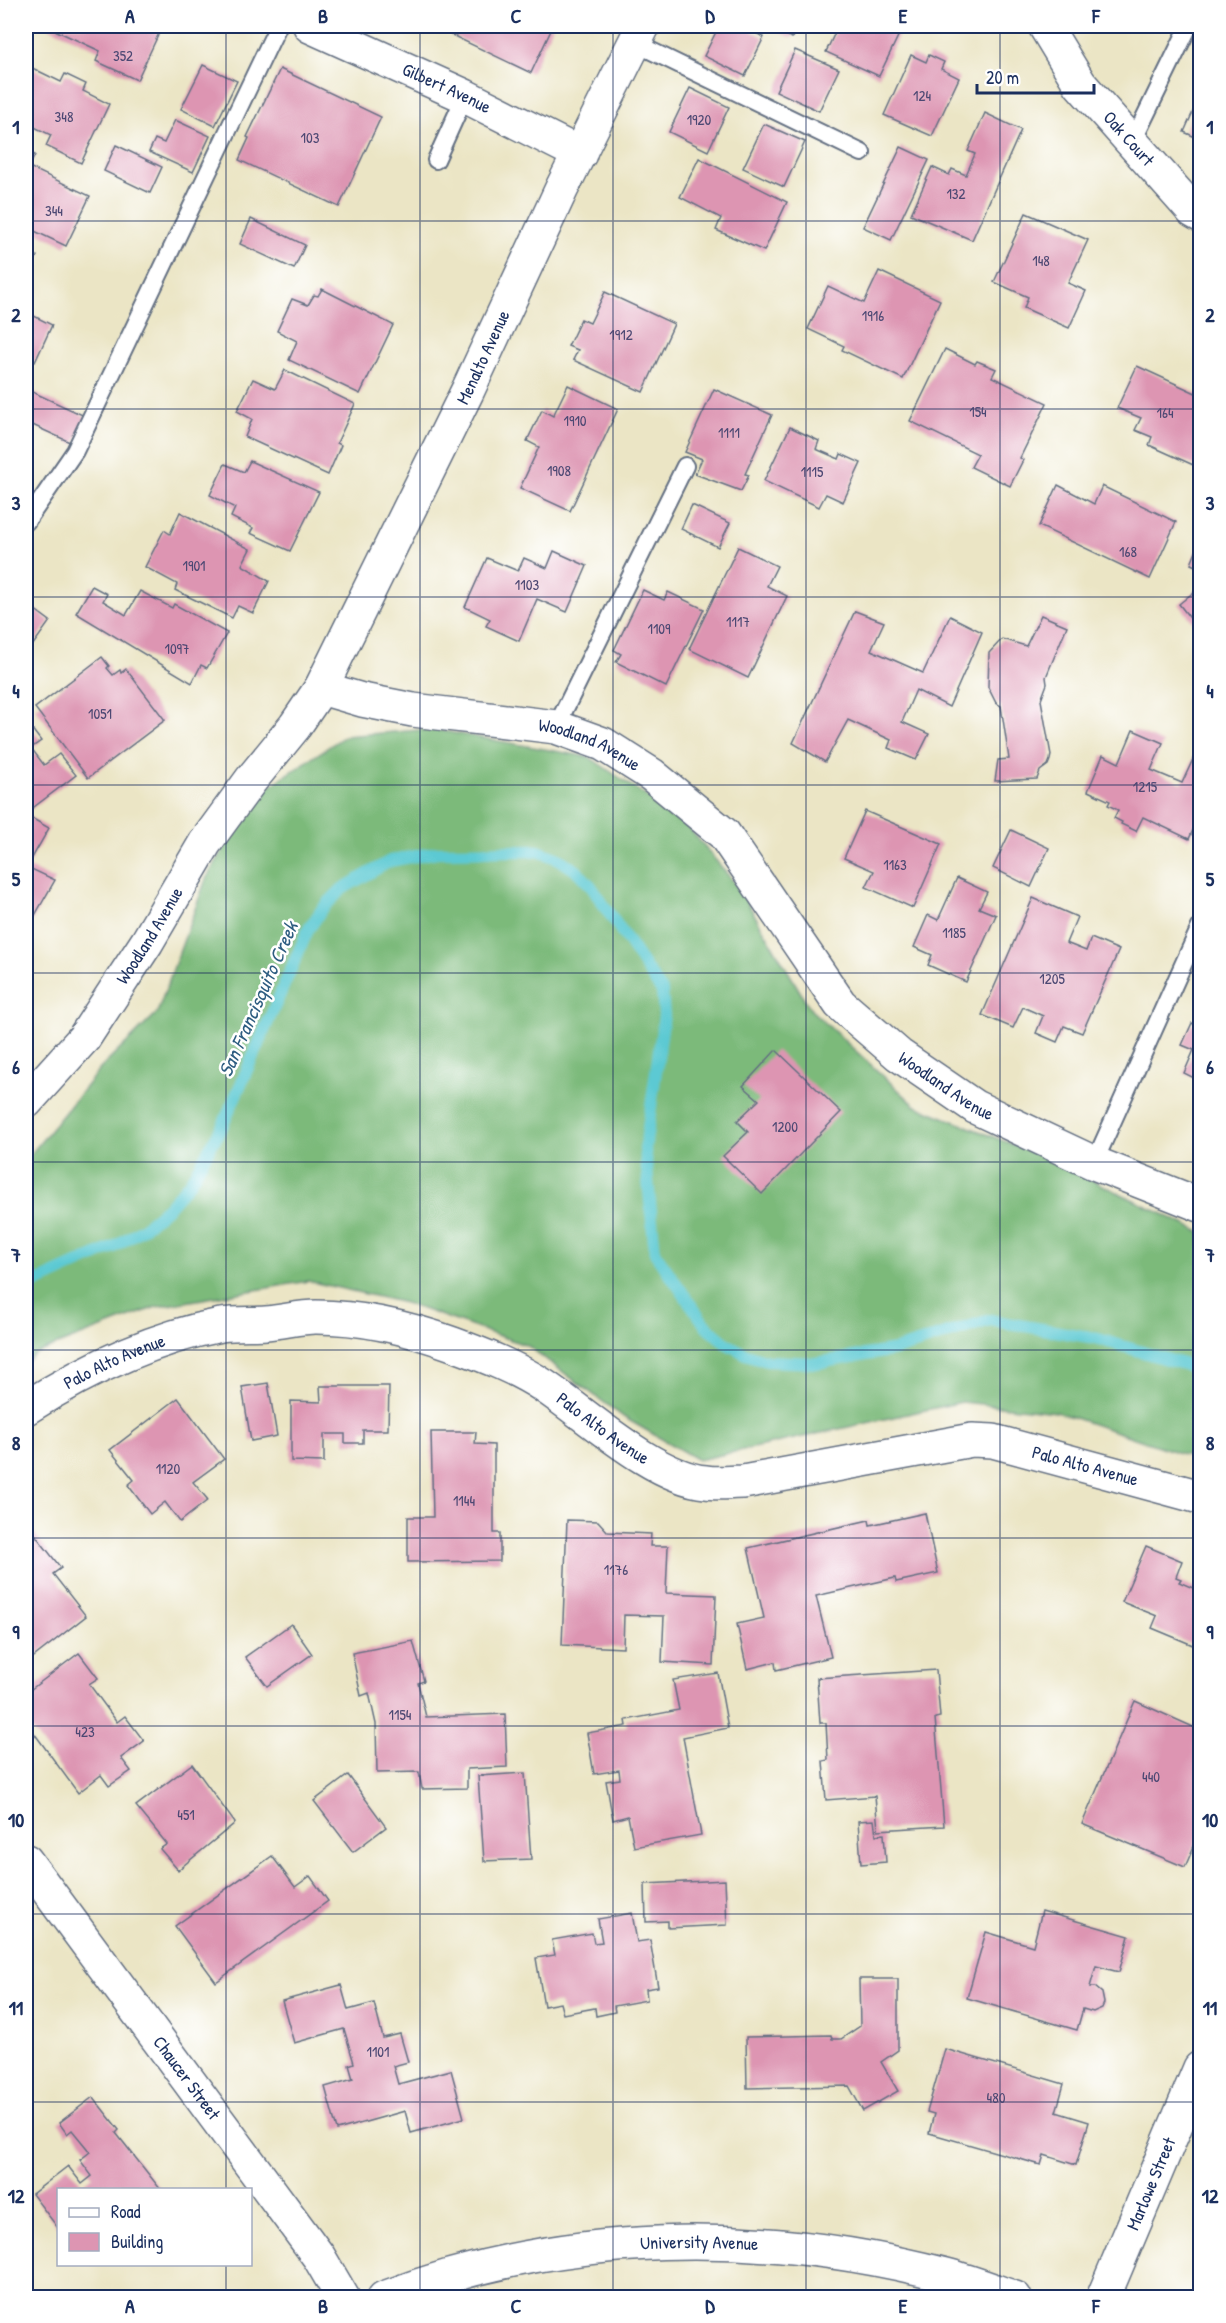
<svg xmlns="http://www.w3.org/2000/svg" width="1226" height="2323" viewBox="0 0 1226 2323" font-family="'Patrick Hand',sans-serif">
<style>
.forest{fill:#7bba7a;stroke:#4b746c;stroke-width:1.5}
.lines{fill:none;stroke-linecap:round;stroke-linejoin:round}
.stream{stroke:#5cc9d3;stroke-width:12}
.building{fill:#dd95b2}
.lane-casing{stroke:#646f82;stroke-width:20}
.street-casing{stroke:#646f82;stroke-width:36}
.secondary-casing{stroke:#646f82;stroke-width:36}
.lane{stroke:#fff;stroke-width:16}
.street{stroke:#fff;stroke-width:33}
.secondary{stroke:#fff;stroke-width:33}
.grid{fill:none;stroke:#1b2f5e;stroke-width:1.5;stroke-opacity:0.55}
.labels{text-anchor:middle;stroke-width:5;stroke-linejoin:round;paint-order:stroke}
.number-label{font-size:15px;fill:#4c4873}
.street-label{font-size:18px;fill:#1b2f5e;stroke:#fff}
.water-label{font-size:20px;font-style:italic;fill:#2e5d81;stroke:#fff}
.neatline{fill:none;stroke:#1b2f5e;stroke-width:2}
.grid-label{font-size:20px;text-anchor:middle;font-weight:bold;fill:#1b2f5e}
</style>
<rect width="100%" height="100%" fill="#fff"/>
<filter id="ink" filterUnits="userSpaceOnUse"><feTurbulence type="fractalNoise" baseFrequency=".0167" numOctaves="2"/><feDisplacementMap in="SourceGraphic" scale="12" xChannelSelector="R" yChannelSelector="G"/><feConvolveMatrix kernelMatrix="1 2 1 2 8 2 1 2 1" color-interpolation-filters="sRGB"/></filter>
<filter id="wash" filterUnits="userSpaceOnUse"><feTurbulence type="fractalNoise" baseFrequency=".008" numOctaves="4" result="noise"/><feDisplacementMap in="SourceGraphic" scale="24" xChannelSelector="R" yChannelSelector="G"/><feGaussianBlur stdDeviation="1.35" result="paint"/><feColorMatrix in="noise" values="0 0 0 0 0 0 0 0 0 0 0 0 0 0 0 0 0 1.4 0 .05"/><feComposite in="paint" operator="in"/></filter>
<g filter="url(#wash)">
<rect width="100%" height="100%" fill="#ebe5c5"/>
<!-- forest -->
<path class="forest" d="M432,729L589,757L684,822L738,887L811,1010L916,1106L1049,1159L1200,1232V1460L1057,1412L962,1402L698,1460L625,1418L528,1346L405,1303L308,1281L156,1307L34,1354L26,1362V1160L100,1069L157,1013L206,879L255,796L345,736Z"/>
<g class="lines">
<!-- stream -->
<path class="stream" d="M26,1287L114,1247L142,1229L168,1207L190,1182L223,1125L308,930L323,908L342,889L390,861L437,852L538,851L559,859L577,871L591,886L662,992L664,1015L645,1149L655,1253L706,1326L727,1344L746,1354L767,1361L817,1363L896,1350L990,1320L1095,1338L1200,1369"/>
</g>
<g id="blocks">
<!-- building -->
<g class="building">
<path d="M46,26H154L161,29L137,80L96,61L100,51Z"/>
<path d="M433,26H553L531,73Z"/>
<path d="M719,26H741L764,37L745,76L704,56Z"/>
<path d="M766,26H798L792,38Z"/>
<path d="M838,26H903L879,76L826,52Z"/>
<path d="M795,50L839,69L819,111L776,91Z"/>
<path d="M911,55L926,62L929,55L944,62L941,69L959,78L932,136L884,115Z"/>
<path d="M26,65L61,82L65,74L86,84L83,91L109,104L81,163L46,146L51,135L26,123V110L31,98L26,95Z"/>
<path d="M203,65L237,81L215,126L181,109Z"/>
<path d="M280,69L381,117L339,207L239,160L249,138L247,137Z"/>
<path d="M690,88L729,107L708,151L669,132Z"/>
<path d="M1200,96V139L1184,132Z"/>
<path d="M985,113L1021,130L972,240L911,214L932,167L949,175L952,169L966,175L975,154L968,151Z"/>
<path d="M175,120L210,136L193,172L149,152L155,139L164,143Z"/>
<path d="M764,124L805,142L784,187L743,168Z"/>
<path d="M116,145L162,167L150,193L104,171Z"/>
<path d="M901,147L929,160L891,240L863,227Z"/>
<path d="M26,151L35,155L29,167L90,196L66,246L26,227Z"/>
<path d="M699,158L787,202L764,251L716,230L721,218L680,197Z"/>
<path d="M1026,213L1088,240L1068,283L1086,291L1069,328L1024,308L1028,297L994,282Z"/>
<path d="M251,219L305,245L294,269L240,244Z"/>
<path d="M26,251L37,256L26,280Z"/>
<path d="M879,271L940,300L903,379L842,350L844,346L808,329L828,286L864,303Z"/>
<path d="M322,289L393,325L360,394L289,360L297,341L277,331L292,299L308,305L314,295L318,296Z"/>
<path d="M605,292L674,324L643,392L573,360L578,350L568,346L581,319L590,323Z"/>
<path d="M26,312L52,325L35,362L26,358Z"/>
<path d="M945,349L975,364L977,361L996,369L992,377L1047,403L1020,458L1023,460L1010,486L971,467L978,454L910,421Z"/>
<path d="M1137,366L1200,395V468L1149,445L1152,437L1135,430L1141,418L1117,408Z"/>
<path d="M285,370L355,404L337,443L341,445L328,475L245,437L252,419L237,411L253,379L275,389Z"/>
<path d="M568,385L618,409L570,511L520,488L539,447L527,441L542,410L553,416Z"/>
<path d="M26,389L87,417L74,444L26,422Z"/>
<path d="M714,389L772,415L745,474L749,475L741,491L695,474L702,459L685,452Z"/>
<path d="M790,427L819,441L816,449L839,459L841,454L861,463L843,502L826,494L819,507L764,481Z"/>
<path d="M250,461L319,492L290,551L250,533L253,528L231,517L235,508L210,495L225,464L244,472Z"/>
<path d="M1058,485L1094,504L1102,486L1176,522L1150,579L1039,526Z"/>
<path d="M692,505L730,523L718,547L681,529Z"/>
<path d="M180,512L250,549L242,565L269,581L253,613L238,606L232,618L175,590L177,584L145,567L164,530L170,534Z"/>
<path d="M1200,542V568L1191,564Z"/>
<path d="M738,547L777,566L767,586L787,596L748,678L689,649Z"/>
<path d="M554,551L587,566L567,612L537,599L519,641L486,626L490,619L465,607L487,558L518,571L524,558L547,568Z"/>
<path d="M92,586L107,594L103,601L126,615L140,591L172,608L174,604L227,633L207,668L201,665L192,683L76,613Z"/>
<path d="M1200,587V631L1179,604Z"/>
<path d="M643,590L664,600L668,592L704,609L666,687L616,662L621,654L614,650Z"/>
<path d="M26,603L50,621L30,649L26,646Z"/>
<path d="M855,611L884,622L871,650L923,673L950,616L982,632L949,707L916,690L902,722L929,734L916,760L888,748L891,740L848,720L825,762L793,743Z"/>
<path d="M1041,615L1067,626L1046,677L1047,684L1041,700L1051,755L1050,760L1048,765L1040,771L1037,779L995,781L998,760L1009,759L1001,706L996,703L988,687L989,653L1002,639L1026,646Z"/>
<path d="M102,657L109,666L107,668L113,675L120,670L121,673L126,669L165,720L88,778L35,708Z"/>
<path d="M28,724L41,741L31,748L44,765L59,754L76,775L30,810L26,804V726Z"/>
<path d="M1133,730L1163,743L1151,770L1182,783L1195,755L1200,758V814L1189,839L1143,817L1136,831L1121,824L1122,822L1114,818L1118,810L1108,805L1110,801L1088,791L1103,755L1119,763Z"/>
<path d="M865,811L941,844L913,908L866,887L874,871L844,858Z"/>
<path d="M26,815L49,828L27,867L55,880L26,931Z"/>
<path d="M1011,830L1049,848L1031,887L993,868Z"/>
<path d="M957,878L987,892L979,908L996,915L966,982L928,965L932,955L914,947L928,915L938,920Z"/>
<path d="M1033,898L1077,917L1066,943L1086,951L1091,938L1119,950L1082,1033L1064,1026L1057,1042L1036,1033L1043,1016L1023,1007L1013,1028L982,1015Z"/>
<path d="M1192,1023L1200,1027V1081L1184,1073L1194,1050L1182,1045Z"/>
<path d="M776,1050L841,1112L762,1194L723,1156L748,1132L737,1121L759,1100L743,1086Z"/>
<path d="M268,1383L277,1436L251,1441L242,1387Z"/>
<path d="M320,1386H389L388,1430H363V1443H345V1434H324V1462L291,1461V1401L321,1402Z"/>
<path d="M178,1398L224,1459L193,1482L208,1500L180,1522L165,1502L150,1514L128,1485L134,1480L110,1450Z"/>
<path d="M431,1432H476L475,1444L494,1445V1533H500V1561L408,1562V1517H433Z"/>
<path d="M925,1513L938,1573L896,1582L895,1578L816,1596L831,1657L776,1670L775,1662L747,1669L737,1624L764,1618L748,1548L869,1520L870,1525Z"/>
<path d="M567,1520L598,1521L608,1532L651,1534L650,1546H668L666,1593L716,1595L713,1665L662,1662L664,1616L624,1615L623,1648L562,1645Z"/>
<path d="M26,1523L61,1568L53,1574L86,1616L26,1663Z"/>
<path d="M1146,1546L1182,1561L1176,1577L1181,1579L1179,1582L1200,1591V1648L1152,1628L1157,1616L1122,1602Z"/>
<path d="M291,1624L312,1654L267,1686L245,1657Z"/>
<path d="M413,1641L424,1681L418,1683L426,1717L505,1714L507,1767L467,1769V1788L422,1789L419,1772L377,1773L376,1724L369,1693L361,1696L352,1653Z"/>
<path d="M79,1653L98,1678L89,1684L117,1722L125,1716L144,1741L121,1758L131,1771L109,1786L101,1775L78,1793L26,1722V1693Z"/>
<path d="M936,1670L940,1717L935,1718L944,1826L878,1830L875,1796L826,1800L823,1761L828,1760L826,1723H820L817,1678Z"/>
<path d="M718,1673L728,1728L683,1737L701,1835L634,1847L628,1816L613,1820L606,1781L620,1779L619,1770L594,1774L587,1733L627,1726L626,1720L679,1710L673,1680Z"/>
<path d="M1135,1701L1200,1730V1832L1185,1867L1082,1824Z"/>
<path d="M192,1764L235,1823L178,1870L160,1849L167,1844L136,1806Z"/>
<path d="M525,1773L531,1859L484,1861L478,1776Z"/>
<path d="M348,1775L386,1827L353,1852L314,1801Z"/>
<path d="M874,1820L876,1835L884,1834L886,1862L861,1864L858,1821Z"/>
<path d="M272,1856L295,1887L310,1876L328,1901L216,1982L175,1926Z"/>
<path d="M725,1880L727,1925L668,1928V1921L646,1922L645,1884Z"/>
<path d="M1042,1911L1129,1936L1119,1972L1096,1966L1090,1987H1095L1102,1993L1104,2003L1102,2008L1093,2012L1083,2009L1077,2030L967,1998L986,1932L1033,1946Z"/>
<path d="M632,1913L637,1942L650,1940L658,1987L646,1989L647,2000L614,2006L615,2012L596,2016L595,2008L563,2014L560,2003L544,2006L536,1958L555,1955L552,1940L592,1933L594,1943L602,1942L598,1919Z"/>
<path d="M859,1979H898V2050L881,2062L898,2091L863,2111L849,2086L747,2088L746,2037L831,2035L832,2039H841L860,2026Z"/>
<path d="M341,1985L348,2010L374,2003L383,2038L400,2034L408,2062L393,2066L398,2084L451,2070L464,2118L411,2133L405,2111L337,2130L325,2087L353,2079L349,2065L354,2063L344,2029L294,2043L282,2001Z"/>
<path d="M945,2049L1064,2084L1056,2112L1089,2122L1076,2165L1044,2155L1041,2165L929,2133L934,2114L927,2112Z"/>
<path d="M93,2097L119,2130L116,2133L161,2190H58V2228L32,2194L68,2166L82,2184L92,2176L80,2160L90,2152L72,2130L67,2134L59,2123Z"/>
</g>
</g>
</g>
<g filter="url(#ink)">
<use href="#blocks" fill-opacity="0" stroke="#646f82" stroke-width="1.5"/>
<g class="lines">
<defs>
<g id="lane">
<path d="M635,43L862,153"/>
<path d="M1133,141L1189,26"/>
<path d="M436,160L465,96"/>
<path d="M26,522L75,451L278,26"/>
<path d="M556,727L685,466"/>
<path d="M1094,1163L1200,927"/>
</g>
<g id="street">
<path id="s1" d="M310,26L465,96L580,154"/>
<path id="s2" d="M1045,26L1080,84L1193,211L1200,215"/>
<path id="s3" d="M321,688L362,700L413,710L556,727L603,744L652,775L724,834L840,1004L899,1055L975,1107L1094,1163L1200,1205"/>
<path id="s4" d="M26,1102L84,1038L147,942L205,843L251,780L295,726L321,688L468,390L562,188L643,26"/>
<path id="s5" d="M26,1408C84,1371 152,1338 221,1325C236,1323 252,1324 266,1323C283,1322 299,1317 316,1317C363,1317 409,1328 453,1344C483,1355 517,1368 544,1386C587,1415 655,1478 706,1482C718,1484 731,1482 743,1482L972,1440L993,1441L1200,1497"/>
<path id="s6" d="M26,1861L319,2257L343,2298"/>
<path id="s7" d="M1103,2298L1200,2068"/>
</g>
<g id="secondary">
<path id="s8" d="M384,2298C562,2229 762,2227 946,2275C969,2281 992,2290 1015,2298"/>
</g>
</defs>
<!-- lane casing -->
<use href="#lane" class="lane-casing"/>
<!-- street casing -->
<use href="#street" class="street-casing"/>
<!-- secondary casing -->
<use href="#secondary" class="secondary-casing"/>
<!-- lane -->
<use href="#lane" class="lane"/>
<!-- street -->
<use href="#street" class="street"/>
<!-- secondary -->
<use href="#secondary" class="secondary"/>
</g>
</g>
<!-- grid -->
<path class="grid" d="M226,26V2190M420,26V2298M613,26V2298M806,26V2298M1000,26V2298M26,221H1200M26,409H1200M26,597H1200M26,785H1200M26,973H1200M26,1162H1200M26,1350H1200M26,1538H1200M26,1726H1200M26,1914H1200M26,2102H1200M226,2264V2298"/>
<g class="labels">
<!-- number labels -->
<g class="number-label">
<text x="123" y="61">352</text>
<text x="922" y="101">124</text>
<text x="64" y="122">348</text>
<text x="699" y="125">1920</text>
<text x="310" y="143">103</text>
<text x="956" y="199">132</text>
<text x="54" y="216">344</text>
<text x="1041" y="266">148</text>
<text x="873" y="321">1916</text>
<text x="621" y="340">1912</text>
<text x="978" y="417">154</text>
<text x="1165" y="418">164</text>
<text x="575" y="426">1910</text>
<text x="729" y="438">1111</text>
<text x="559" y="476">1908</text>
<text x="812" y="477">1115</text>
<text x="1128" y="557">168</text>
<text x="194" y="571">1901</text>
<text x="527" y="590">1103</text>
<text x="738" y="627">1117</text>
<text x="659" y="634">1109</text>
<text x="177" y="654">1097</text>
<text x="100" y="719">1051</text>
<text x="1145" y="792">1215</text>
<text x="895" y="870">1163</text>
<text x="954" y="938">1185</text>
<text x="1052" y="984">1205</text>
<text x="785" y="1132">1200</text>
<text x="168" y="1474">1120</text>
<text x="464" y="1506">1144</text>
<text x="616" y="1575">1176</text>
<text x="400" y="1720">1154</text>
<text x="85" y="1737">423</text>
<text x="1151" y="1782">440</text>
<text x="186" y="1820">451</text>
<text x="378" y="2057">1101</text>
<text x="996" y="2103">480</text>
</g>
<!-- street labels -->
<g class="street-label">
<text dy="6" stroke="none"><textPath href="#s1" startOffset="150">Gilbert Avenue</textPath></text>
<text dy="6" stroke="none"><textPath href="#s2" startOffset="141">Oak Court</textPath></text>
<text dy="6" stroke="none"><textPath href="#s4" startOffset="878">Menalto Avenue</textPath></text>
<text dy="6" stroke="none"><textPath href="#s3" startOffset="276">Woodland Avenue</textPath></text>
<text dy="6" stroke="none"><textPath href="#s4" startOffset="208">Woodland Avenue</textPath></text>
<text dy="6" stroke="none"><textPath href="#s3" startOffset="780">Woodland Avenue</textPath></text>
<text dy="6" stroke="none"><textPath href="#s5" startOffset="100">Palo Alto Avenue</textPath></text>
<text dy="6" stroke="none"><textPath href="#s5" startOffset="622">Palo Alto Avenue</textPath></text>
<text dy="6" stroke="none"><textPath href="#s5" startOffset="1126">Palo Alto Avenue</textPath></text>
<text dy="6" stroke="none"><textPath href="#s6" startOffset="270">Chaucer Street</textPath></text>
<text dy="6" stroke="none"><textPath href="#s7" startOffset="124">Marlowe Street</textPath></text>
<text dy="6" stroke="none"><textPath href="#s8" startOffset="322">University Avenue</textPath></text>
</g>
<!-- water labels -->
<g class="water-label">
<text transform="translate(258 999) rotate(-66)" y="7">San Francisquito Creek</text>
</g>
</g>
<!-- margin -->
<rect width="1226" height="2323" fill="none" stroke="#fff" stroke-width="66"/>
<!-- legend -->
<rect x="57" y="2188" width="195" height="78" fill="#ffffff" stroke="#a4acbf" stroke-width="1.5"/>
<rect x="69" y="2208" width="30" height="9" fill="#ffffff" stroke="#a4acbf" stroke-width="1.5"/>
<text x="111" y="2218" font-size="18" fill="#1b2f5e">Road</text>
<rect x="69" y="2233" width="30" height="18" fill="#dd95b2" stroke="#a4acbf" stroke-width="1.5"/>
<text x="111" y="2248" font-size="18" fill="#1b2f5e">Building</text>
<!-- scale -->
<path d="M977 84v9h117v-9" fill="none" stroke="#1b2f5e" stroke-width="3"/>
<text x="986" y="84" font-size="18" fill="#1b2f5e" stroke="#ffffff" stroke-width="4.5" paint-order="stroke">20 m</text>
<rect x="33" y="33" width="1160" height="2257" class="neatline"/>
<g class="grid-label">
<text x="130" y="23">A</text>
<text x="323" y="23">B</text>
<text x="516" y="23">C</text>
<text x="710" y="23">D</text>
<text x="903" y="23">E</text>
<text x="1096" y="23">F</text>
<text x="16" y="134">1</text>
<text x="1210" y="134">1</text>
<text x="16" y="322">2</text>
<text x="1210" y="322">2</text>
<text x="16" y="510">3</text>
<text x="1210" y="510">3</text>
<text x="16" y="698">4</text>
<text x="1210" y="698">4</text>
<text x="16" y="886">5</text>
<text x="1210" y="886">5</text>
<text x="16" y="1074">6</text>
<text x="1210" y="1074">6</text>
<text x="16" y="1262">7</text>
<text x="1210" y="1262">7</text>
<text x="16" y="1450">8</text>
<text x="1210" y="1450">8</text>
<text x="16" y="1639">9</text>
<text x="1210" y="1639">9</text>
<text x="16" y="1827">10</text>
<text x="1210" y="1827">10</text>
<text x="16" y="2015">11</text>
<text x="1210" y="2015">11</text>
<text x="16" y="2203">12</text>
<text x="1210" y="2203">12</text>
<text x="130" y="2313">A</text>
<text x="323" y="2313">B</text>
<text x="516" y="2313">C</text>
<text x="710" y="2313">D</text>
<text x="903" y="2313">E</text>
<text x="1096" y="2313">F</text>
</g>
</svg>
